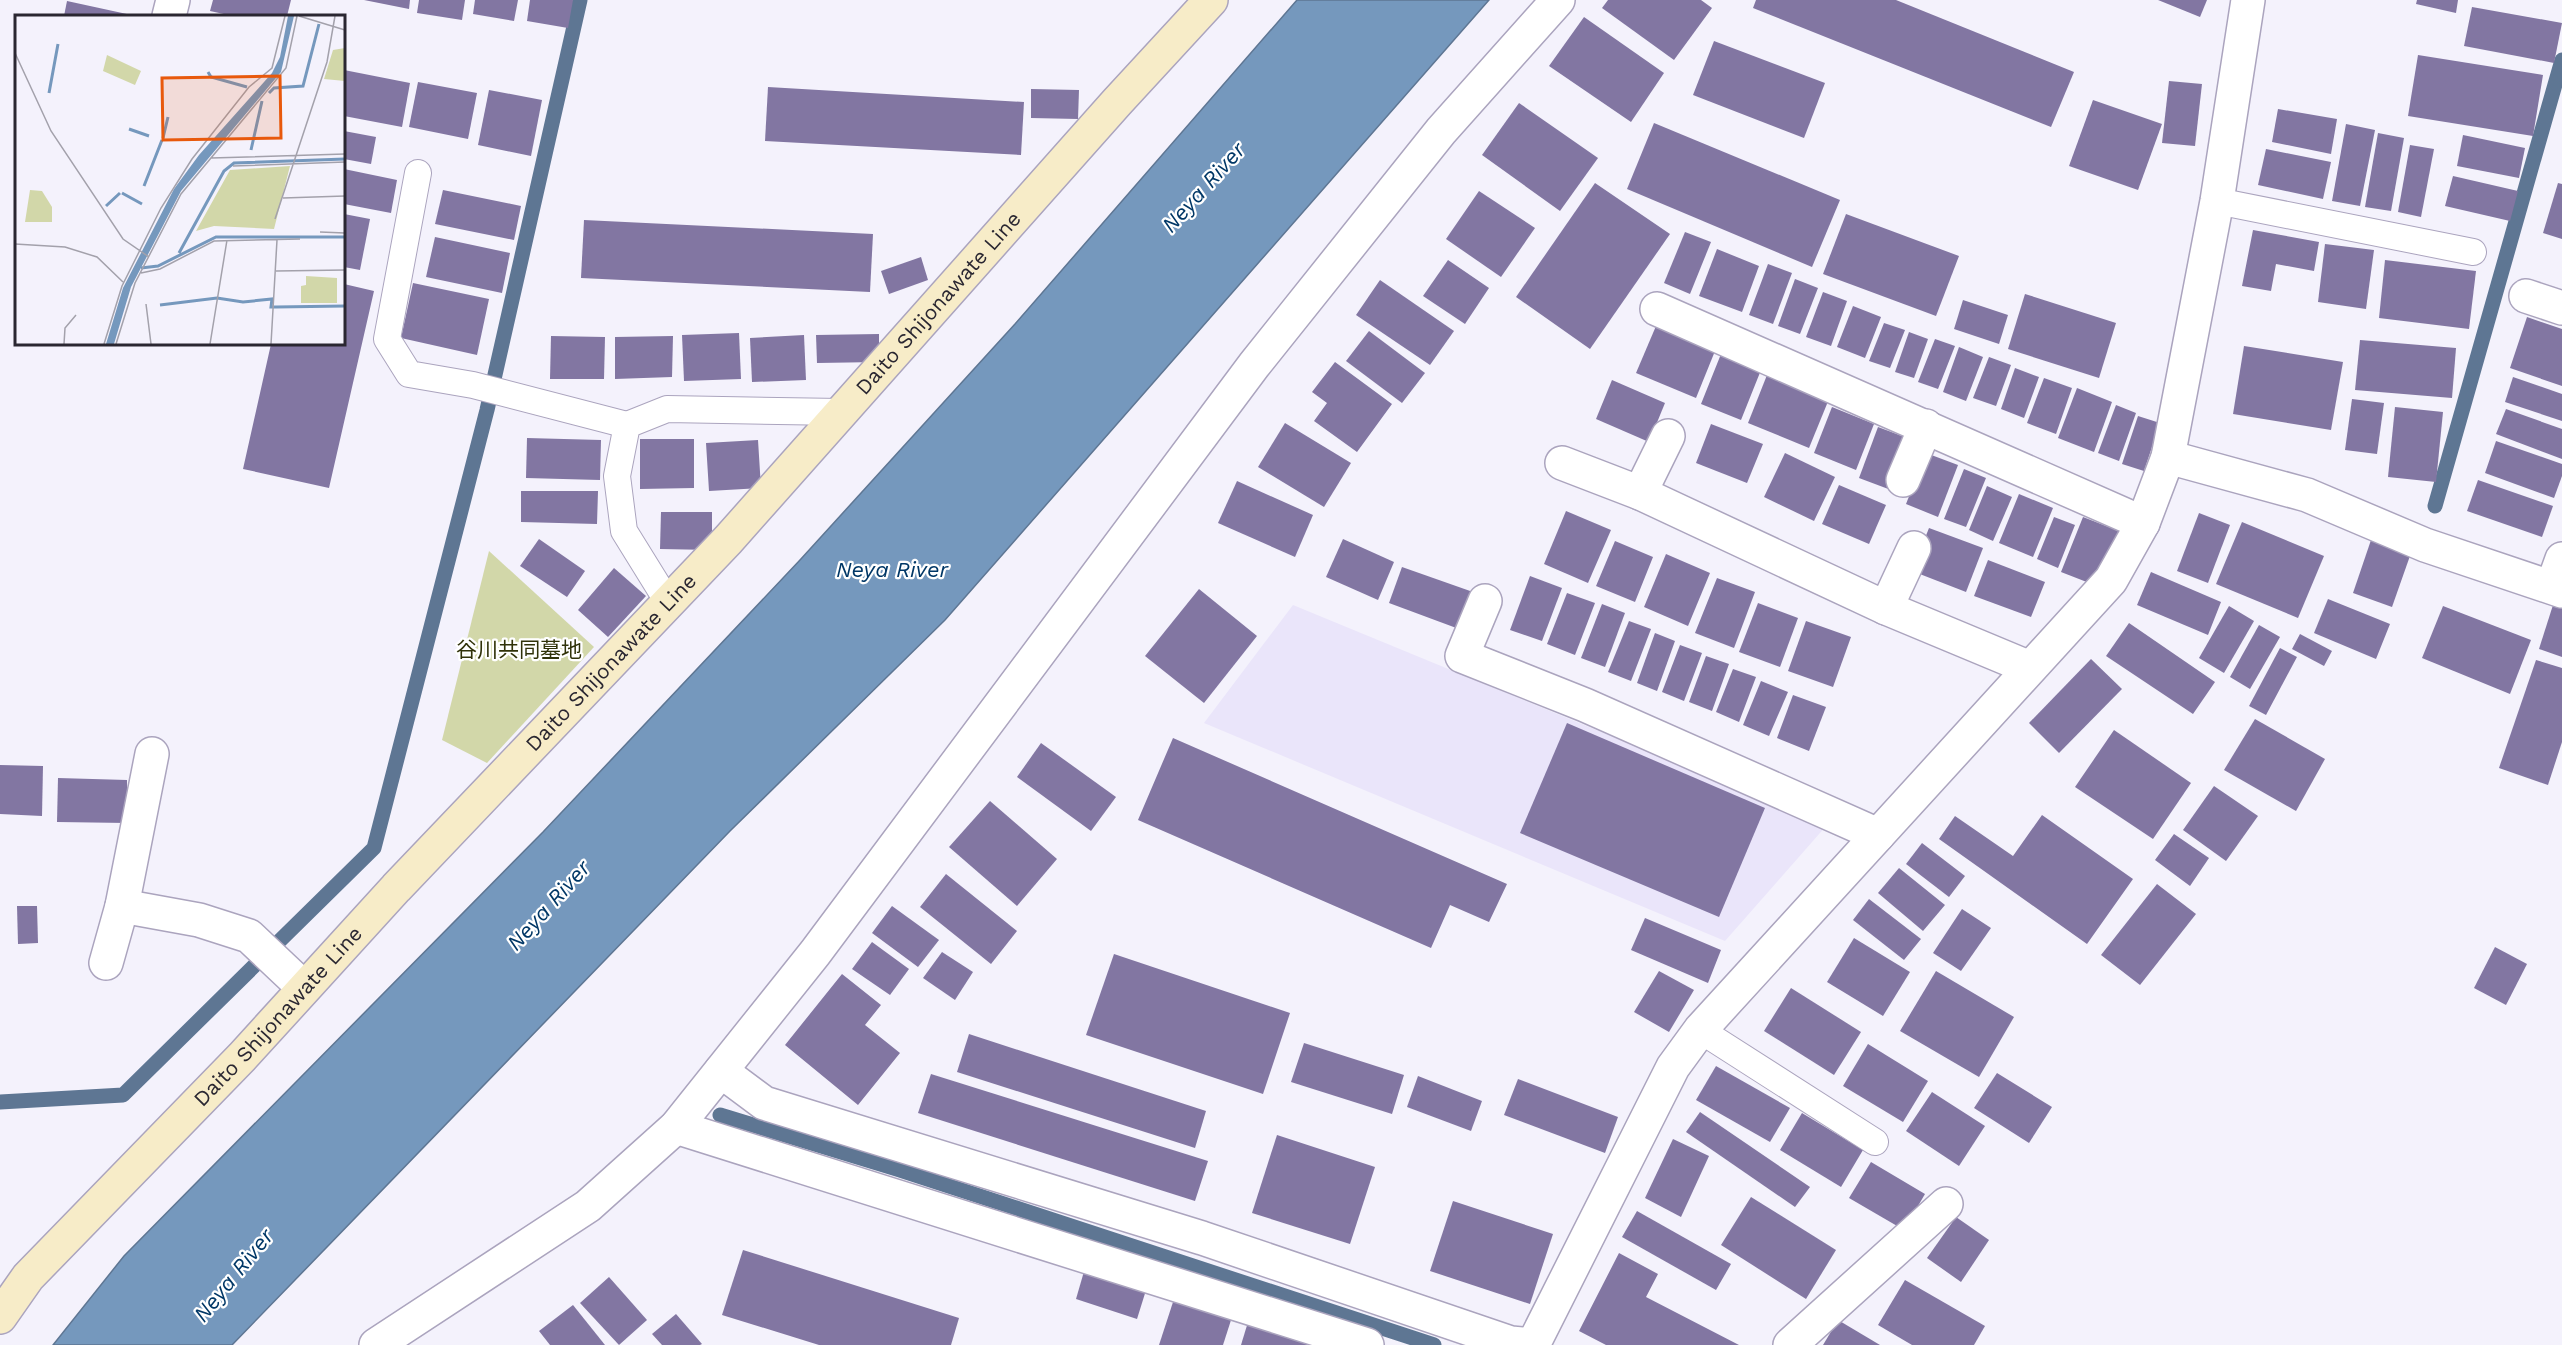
<svg xmlns="http://www.w3.org/2000/svg" width="2562" height="1345" viewBox="0 0 2562 1345" font-family="'Work Sans','Noto Sans JP',sans-serif">
<style>
.built{fill:#eae5fa}
.green{fill:#d2d7a9}
.water{fill:#7598bd;stroke:#5e7693;stroke-width:1.5}
.lines{fill:none;stroke-linecap:round;stroke-linejoin:round}
.stream{stroke:#5e7693;stroke-width:15}
.building{fill:#8276a2}
.service-casing{stroke:#aba4be;stroke-width:28}
.minor-casing{stroke:#aba4be;stroke-width:36}
.tertiary-casing{stroke:#aba4be;stroke-width:36}
.secondary-casing{stroke:#aba4be;stroke-width:36}
.service{stroke:#fff;stroke-width:26}
.minor{stroke:#fff;stroke-width:33}
.tertiary{stroke:#fff;stroke-width:33}
.secondary{stroke:#f7ecc8;stroke-width:33}
.labels{text-anchor:middle;stroke-width:4.5;stroke-linejoin:round;paint-order:stroke}
.street-label{font-size:21px;fill:#2a2731;stroke:#fff}
.park-label{font-size:21px;fill:#303209;stroke:#fff}
.water-label{font-size:22px;font-style:italic;fill:#003766;stroke:#fff}
.inset-river{fill:none;stroke:#7598bd;stroke-width:3}
.inset-road{fill:none;stroke:#a3a1ab;stroke-width:1.5}
.view{fill:#e8590c;fill-opacity:0.15;stroke:#e8590c;stroke-width:3}
.inset-edge{fill:none;stroke:#2a2731;stroke-width:3}
</style>
<rect width="100%" height="100%" fill="#f4f2fc"/>
<!-- built -->
<path class="built" d="M1293,605L1827,825L1725,941L1204,723Z"/>
<!-- green -->
<path class="green" d="M489,551L594,647L487,763L442,740Z"/>
<!-- water -->
<path class="water" d="M1297,0H1489L945,620L730,831L232,1345H53L124,1256L543,832L800,560L1015,324Z"/>
<g class="lines">
<!-- stream -->
<g class="stream">
<path d="M2435,506L2562,60"/>
<path d="M0,1102L123,1095L374,848L487,410L580,0"/>
<path d="M720,1115L897,1169L1434,1345"/>
</g>
</g>
<!-- building -->
<g class="building">
<path d="M213,0H291L287,16H233L210,11Z"/>
<path d="M364,0H410L409,9Z"/>
<path d="M419,0H465L462,20L417,13Z"/>
<path d="M475,0H518L514,21L473,14Z"/>
<path d="M530,0H573L568,28L527,21Z"/>
<path d="M1608,0H1701L1712,8L1674,60L1602,8Z"/>
<path d="M1756,0H1896L2074,72L2051,127L1753,8Z"/>
<path d="M2158,0H2207L2200,17Z"/>
<path d="M2417,0H2458L2456,13L2416,4Z"/>
<path d="M67,1L136,16H64Z"/>
<path d="M2472,7L2562,23L2554,63L2464,46Z"/>
<path d="M1584,17L1664,73L1631,122L1549,66Z"/>
<path d="M1714,41L1825,83L1804,138L1693,95Z"/>
<path d="M2418,55L2543,75L2533,136L2408,116Z"/>
<path d="M344,70L410,83L402,127L344,116Z"/>
<path d="M2169,81L2202,84L2195,146L2162,143Z"/>
<path d="M418,82L477,93L468,139L409,127Z"/>
<path d="M768,87L1024,102L1021,155L765,141Z"/>
<path d="M1031,89L1079,90L1078,119L1031,118Z"/>
<path d="M489,90L542,100L531,156L478,145Z"/>
<path d="M2093,100L2162,124L2138,190L2069,166Z"/>
<path d="M1519,103L1598,158L1560,211L1482,155Z"/>
<path d="M2278,109L2337,119L2331,154L2272,142Z"/>
<path d="M1654,123L1840,200L1812,267L1627,189Z"/>
<path d="M2346,124L2375,130L2360,206L2332,201Z"/>
<path d="M344,131L376,137L371,164L344,159Z"/>
<path d="M2378,133L2404,138L2391,211L2365,207Z"/>
<path d="M2463,135L2525,148L2519,178L2457,166Z"/>
<path d="M2410,145L2434,149L2421,217L2398,212Z"/>
<path d="M2266,149L2331,162L2323,199L2258,185Z"/>
<path d="M344,169L397,180L391,213L344,204Z"/>
<path d="M2453,176L2518,191L2510,221L2445,206Z"/>
<path d="M1595,183L1670,234L1590,349L1516,297Z"/>
<path d="M2558,183L2562,184V239L2543,233Z"/>
<path d="M443,190L521,206L514,240L435,224Z"/>
<path d="M1479,191L1535,228L1501,277L1446,239Z"/>
<path d="M344,214L370,219L360,270L344,267Z"/>
<path d="M1846,214L1959,256L1936,316L1823,274Z"/>
<path d="M584,220L873,234L870,292L581,278Z"/>
<path d="M2253,230L2319,242L2314,271L2276,264L2271,291L2242,286Z"/>
<path d="M1685,232L1711,242L1690,294L1664,283Z"/>
<path d="M435,237L510,253L502,293L426,277Z"/>
<path d="M2325,244L2374,250L2366,309L2318,302Z"/>
<path d="M1717,249L1759,266L1742,312L1699,296Z"/>
<path d="M921,257L928,280L889,294L881,271Z"/>
<path d="M1448,260L1489,288L1465,324L1423,296Z"/>
<path d="M2385,260L2476,271L2469,329L2379,318Z"/>
<path d="M1768,264L1792,273L1773,324L1749,315Z"/>
<path d="M1795,279L1818,288L1800,334L1778,326Z"/>
<path d="M1380,280L1454,331L1430,365L1356,315Z"/>
<path d="M413,283L489,299L477,355L401,338Z"/>
<path d="M344,284L374,291L329,488L243,469L271,344H344Z"/>
<path d="M1823,292L1847,301L1831,346L1806,337Z"/>
<path d="M2025,294L2116,323L2099,378L2008,349Z"/>
<path d="M1963,300L2008,315L1999,344L1954,329Z"/>
<path d="M1853,306L1881,317L1865,358L1837,347Z"/>
<path d="M2527,317L2562,329V386L2510,368Z"/>
<path d="M1884,323L1905,330L1890,368L1869,361Z"/>
<path d="M1656,326L1715,351L1696,398L1636,373Z"/>
<path d="M1369,331L1425,373L1402,403L1346,361Z"/>
<path d="M1909,332L1928,339L1914,378L1895,372Z"/>
<path d="M739,333L741,379L684,381L682,335Z"/>
<path d="M879,334V362L817,363L816,335Z"/>
<path d="M804,335L806,380L752,382L750,338Z"/>
<path d="M551,336L605,337L604,379H550Z"/>
<path d="M673,336L672,377L615,379V337Z"/>
<path d="M1935,339L1955,346L1938,389L1918,382Z"/>
<path d="M2360,340L2456,348L2452,398L2355,390Z"/>
<path d="M2244,346L2343,362L2331,430L2233,414Z"/>
<path d="M1959,347L1983,357L1966,401L1943,392Z"/>
<path d="M1721,354L1761,370L1741,420L1701,404Z"/>
<path d="M1989,357L2011,365L1996,406L1973,398Z"/>
<path d="M1335,362L1392,404L1357,452L1314,421L1327,403L1312,392Z"/>
<path d="M2015,368L2039,377L2024,418L2001,409Z"/>
<path d="M1767,375L1829,399L1809,448L1748,423Z"/>
<path d="M2513,377L2562,394V421L2505,402Z"/>
<path d="M2044,378L2072,388L2056,434L2027,423Z"/>
<path d="M1612,380L1665,403L1649,442L1596,419Z"/>
<path d="M2077,388L2112,402L2094,452L2058,438Z"/>
<path d="M2352,399L2384,403L2377,454L2345,450Z"/>
<path d="M2116,405L2136,413L2119,461L2098,453Z"/>
<path d="M1832,407L1874,424L1856,470L1814,453Z"/>
<path d="M2395,407L2443,412L2436,482L2388,477Z"/>
<path d="M2506,409L2562,429V459L2496,434Z"/>
<path d="M2138,416L2160,423L2144,471L2122,464Z"/>
<path d="M1285,423L1351,463L1324,507L1258,467Z"/>
<path d="M1711,424L1763,444L1747,483L1696,463Z"/>
<path d="M1878,427L1910,439L1891,490L1859,478Z"/>
<path d="M527,438L601,440L600,480L526,478Z"/>
<path d="M640,439H694V488L640,489Z"/>
<path d="M758,440L761,488L709,491L706,443Z"/>
<path d="M2496,441L2562,464V476L2554,498L2485,473Z"/>
<path d="M1785,453L1835,477L1814,521L1764,497Z"/>
<path d="M1926,453L1958,465L1938,517L1906,504Z"/>
<path d="M1964,469L1986,478L1966,527L1944,519Z"/>
<path d="M2478,480L2553,506L2542,537L2467,511Z"/>
<path d="M1237,481L1313,515L1295,557L1218,523Z"/>
<path d="M1839,485L1886,505L1869,544L1822,524Z"/>
<path d="M1987,486L2012,497L1993,541L1969,530Z"/>
<path d="M521,491H598L597,524L521,522Z"/>
<path d="M2019,494L2053,508L2033,557L1999,543Z"/>
<path d="M1566,511L1611,530L1588,583L1544,564Z"/>
<path d="M661,512H712V550L660,549Z"/>
<path d="M2199,513L2230,525L2208,583L2177,571Z"/>
<path d="M2054,517L2075,525L2058,568L2037,559Z"/>
<path d="M2083,517L2119,531L2097,586L2061,572Z"/>
<path d="M2242,522L2324,556L2298,618L2216,584Z"/>
<path d="M1929,528L1983,548L1966,592L1912,571Z"/>
<path d="M539,539L585,571L567,597L520,566Z"/>
<path d="M1343,539L1394,562L1378,600L1326,577Z"/>
<path d="M2371,540L2411,553L2392,607L2353,593Z"/>
<path d="M1615,541L1653,557L1635,602L1596,586Z"/>
<path d="M1666,554L1710,573L1688,626L1644,607Z"/>
<path d="M1988,560L2045,582L2031,617L1974,596Z"/>
<path d="M1402,567L1473,592L1459,629L1389,603Z"/>
<path d="M614,568L646,596L608,637L578,610Z"/>
<path d="M2151,572L2221,602L2208,635L2137,605Z"/>
<path d="M1530,576L1562,588L1542,641L1510,630Z"/>
<path d="M1717,578L1755,592L1734,648L1695,633Z"/>
<path d="M1199,589L1257,636L1204,703L1145,656Z"/>
<path d="M1567,593L1595,603L1575,655L1547,644Z"/>
<path d="M2328,599L2390,624L2376,659L2314,633Z"/>
<path d="M1758,603L1798,618L1780,667L1739,652Z"/>
<path d="M1602,604L1625,613L1605,667L1581,658Z"/>
<path d="M2553,605L2562,608V657L2539,649Z"/>
<path d="M2229,606L2254,621L2224,673L2199,658Z"/>
<path d="M2443,606L2531,640L2510,694L2422,658Z"/>
<path d="M1629,621L1651,629L1631,681L1608,672Z"/>
<path d="M1806,621L1851,637L1833,687L1788,671Z"/>
<path d="M2129,623L2215,682L2193,714L2106,656Z"/>
<path d="M2259,625L2280,637L2250,689L2230,677Z"/>
<path d="M1655,633L1675,641L1657,691L1637,683Z"/>
<path d="M2300,634L2332,651L2324,666L2292,649Z"/>
<path d="M1680,645L1702,653L1684,701L1662,692Z"/>
<path d="M2280,648L2297,657L2266,715L2249,706Z"/>
<path d="M1706,656L1729,664L1712,711L1689,702Z"/>
<path d="M2091,659L2122,689L2059,753L2029,723Z"/>
<path d="M2536,660L2562,668V742L2548,785L2499,768Z"/>
<path d="M1733,669L1756,677L1739,722L1716,712Z"/>
<path d="M1761,681L1788,692L1769,736L1743,725Z"/>
<path d="M1793,695L1826,707L1809,751L1777,738Z"/>
<path d="M2255,719L2325,759L2296,811L2224,770Z"/>
<path d="M1567,723L1765,808L1719,917L1520,833Z"/>
<path d="M2114,730L2191,783L2153,839L2075,787Z"/>
<path d="M1173,738L1507,884L1489,922L1450,905L1431,948L1138,820Z"/>
<path d="M1041,743L1116,797L1091,831L1017,777Z"/>
<path d="M0,765L43,766L42,816L0,814Z"/>
<path d="M58,778L127,780V823L57,822Z"/>
<path d="M2214,786L2258,816L2226,861L2183,830Z"/>
<path d="M990,801L1057,859L1017,906L949,847Z"/>
<path d="M2042,815L2133,879L2087,944L1939,839L1955,816L2013,856Z"/>
<path d="M2174,834L2209,858L2190,886L2155,860Z"/>
<path d="M1922,843L1965,876L1949,897L1906,864Z"/>
<path d="M1899,868L1945,905L1923,931L1878,893Z"/>
<path d="M946,874L1017,931L991,964L920,907Z"/>
<path d="M2157,884L2196,914L2140,985L2101,955Z"/>
<path d="M1869,899L1921,939L1904,960L1853,920Z"/>
<path d="M17,906H37L38,943L18,944Z"/>
<path d="M892,906L939,940L918,967L872,933Z"/>
<path d="M1962,909L1991,928L1961,971L1933,953Z"/>
<path d="M1645,918L1721,950L1708,983L1631,950Z"/>
<path d="M1854,938L1910,972L1883,1016L1827,982Z"/>
<path d="M872,942L909,969L890,995L852,969Z"/>
<path d="M2495,947L2527,964L2506,1005L2474,988Z"/>
<path d="M942,952L973,972L955,1000L923,978Z"/>
<path d="M1114,954L1290,1013L1263,1094L1086,1035Z"/>
<path d="M1659,971L1694,990L1669,1032L1634,1012Z"/>
<path d="M1936,971L2014,1017L1979,1077L1900,1031Z"/>
<path d="M842,974L881,1005L865,1025L900,1053L858,1105L785,1045Z"/>
<path d="M1791,988L1861,1032L1834,1075L1764,1031Z"/>
<path d="M969,1034L1206,1111L1195,1148L957,1072Z"/>
<path d="M1304,1043L1404,1075L1392,1114L1291,1082Z"/>
<path d="M1868,1044L1928,1081L1903,1122L1843,1086Z"/>
<path d="M1716,1066L1790,1108L1770,1142L1696,1100Z"/>
<path d="M1997,1073L2052,1107L2029,1143L1974,1108Z"/>
<path d="M931,1074L1208,1161L1195,1201L918,1113Z"/>
<path d="M1418,1076L1482,1101L1471,1131L1407,1107Z"/>
<path d="M1518,1079L1618,1117L1605,1153L1504,1115Z"/>
<path d="M1932,1092L1985,1126L1959,1166L1906,1131Z"/>
<path d="M1700,1112L1810,1187L1795,1207L1686,1132Z"/>
<path d="M1802,1113L1863,1150L1841,1187L1780,1150Z"/>
<path d="M1277,1135L1375,1167L1350,1244L1252,1213Z"/>
<path d="M1673,1139L1709,1156L1681,1217L1645,1198Z"/>
<path d="M1871,1162L1925,1194L1904,1230L1849,1198Z"/>
<path d="M1751,1197L1836,1250L1806,1299L1721,1245Z"/>
<path d="M1453,1201L1553,1234L1530,1304L1430,1271Z"/>
<path d="M1637,1211L1731,1264L1716,1290L1622,1237Z"/>
<path d="M1956,1217L1989,1240L1961,1282L1927,1258Z"/>
<path d="M743,1250L959,1318L951,1345H819L722,1315Z"/>
<path d="M1619,1253L1658,1274L1646,1297L1739,1345H1606L1579,1331Z"/>
<path d="M1085,1268L1147,1287L1137,1319L1076,1299Z"/>
<path d="M609,1277L647,1320L619,1345L580,1303Z"/>
<path d="M1905,1280L1985,1326L1974,1345H1912L1878,1325Z"/>
<path d="M1174,1299L1232,1317L1223,1345H1159Z"/>
<path d="M573,1305L605,1345H550L539,1331Z"/>
<path d="M676,1314L702,1344L700,1345H662L652,1334Z"/>
<path d="M1838,1320L1880,1345H1823Z"/>
<path d="M1248,1322L1319,1345H1241Z"/>
</g>
<g class="lines">
<defs>
<g id="service">
<path d="M418,173L387,339L409,374L473,385L627,425"/>
<path d="M2217,201L2473,252"/>
<path d="M668,602L624,531L617,476L627,425L667,409L841,412"/>
<path d="M1700,1030L1875,1142"/>
</g>
<g id="minor">
<path d="M169,16L173,0"/>
<path d="M2526,296L2562,308"/>
<path d="M1657,309L2143,523"/>
<path d="M2168,457L2307,495L2425,545L2562,591"/>
<path d="M1562,463L1640,493L1886,608L2030,668"/>
<path d="M1903,480L1926,426"/>
<path d="M1640,493L1668,436"/>
<path d="M2552,587L2562,559"/>
<path d="M1485,601L1462,656L1585,705L1878,835"/>
<path d="M1886,608L1914,548"/>
<path d="M122,906L199,920L249,936L304,988"/>
<path d="M106,963L122,906L152,754"/>
<path d="M721,1071L764,1103L1202,1238L1511,1343L1533,1345"/>
<path d="M676,1127L1367,1345"/>
<path d="M1533,1345L1673,1067L1700,1030L2111,580L2143,523L2168,457L2217,201L2248,0"/>
<path d="M1790,1345L1946,1204"/>
</g>
<path id="tertiary" d="M376,1345L588,1206L676,1127L815,953L1254,365L1441,131L1558,0"/>
<g id="secondary">
<path id="s1" d="M0,1317L28,1277L242,1057L396,888L728,540L1117,102L1211,0"/>
</g>
</defs>
<!-- service casing -->
<use href="#service" class="service-casing"/>
<!-- minor casing -->
<use href="#minor" class="minor-casing"/>
<!-- tertiary casing -->
<use href="#tertiary" class="tertiary-casing"/>
<!-- secondary casing -->
<use href="#secondary" class="secondary-casing"/>
<!-- service -->
<use href="#service" class="service"/>
<!-- minor -->
<use href="#minor" class="minor"/>
<!-- tertiary -->
<use href="#tertiary" class="tertiary"/>
<!-- secondary -->
<use href="#secondary" class="secondary"/>
</g>
<g class="labels">
<!-- street labels -->
<g class="street-label">
<text dy="7" stroke="none"><textPath href="#s1" startOffset="1382">Daito Shijonawate Line</textPath></text>
<text dy="7" stroke="none"><textPath href="#s1" startOffset="896">Daito Shijonawate Line</textPath></text>
<text dy="7" stroke="none"><textPath href="#s1" startOffset="410">Daito Shijonawate Line</textPath></text>
</g>
<!-- park labels -->
<g class="park-label">
<text x="519" y="657">谷川共同墓地</text>
</g>
<!-- water labels -->
<g class="water-label">
<text transform="translate(1203 187) rotate(-48)" y="8">Neya River</text>
<text x="892" y="577">Neya River</text>
<text transform="translate(548 905) rotate(-48)" y="8">Neya River</text>
<text transform="translate(233 1275) rotate(-51)" y="8">Neya River</text>
</g>
</g>
<!-- overview -->
<g transform="translate(15 15)">
<rect width="330" height="330" fill="#f4f2fc"/>
<path d="M330,33V66L309,64L318,35ZM92,40L126,56L120,70L88,56ZM275,151L259,214L199,211L181,216L215,155ZM15,175L27,176L37,192V207H10ZM291,261L322,263V288H286V271L291,270Z" fill="#d2d7a9"/>
<path d="M273,1H279L266,57L166,176L116,272L99,329H91L108,273L159,174L184,140L257,58L265,42Z" fill="#7598bd"/>
<path class="inset-river" d="M193,57L196,62L232,72M34,78L43,29M254,78L259,73L288,71L304,9M114,114L134,121M148,123L153,102M236,135L247,86M129,171L147,125M107,178L127,189M91,191L105,178M164,238L209,156L219,148L330,144M126,253L143,251L201,222H330M145,290L202,283L228,287L257,284L256,292H261L330,291"/>
<path class="inset-road" d="M284,1L330,15M0,38L36,116L108,224L134,242M196,143L330,139M218,151L330,147M268,183L330,181M260,204L312,47L320,1M305,217L330,218M0,229L50,232L82,242L108,267M261,256L330,255M126,258L145,254L199,226L285,224M131,289L136,329M49,329L50,313L61,300M89,329L107,271L146,193L177,144L234,72L257,53L270,1M101,329L120,268L166,179L271,53L282,1M195,329L212,225M256,329L262,225"/>
<path class="view" d="M265,61L266,123L148,125L147,63Z"/>
<rect width="330" height="330" class="inset-edge"/>
</g>
</svg>
